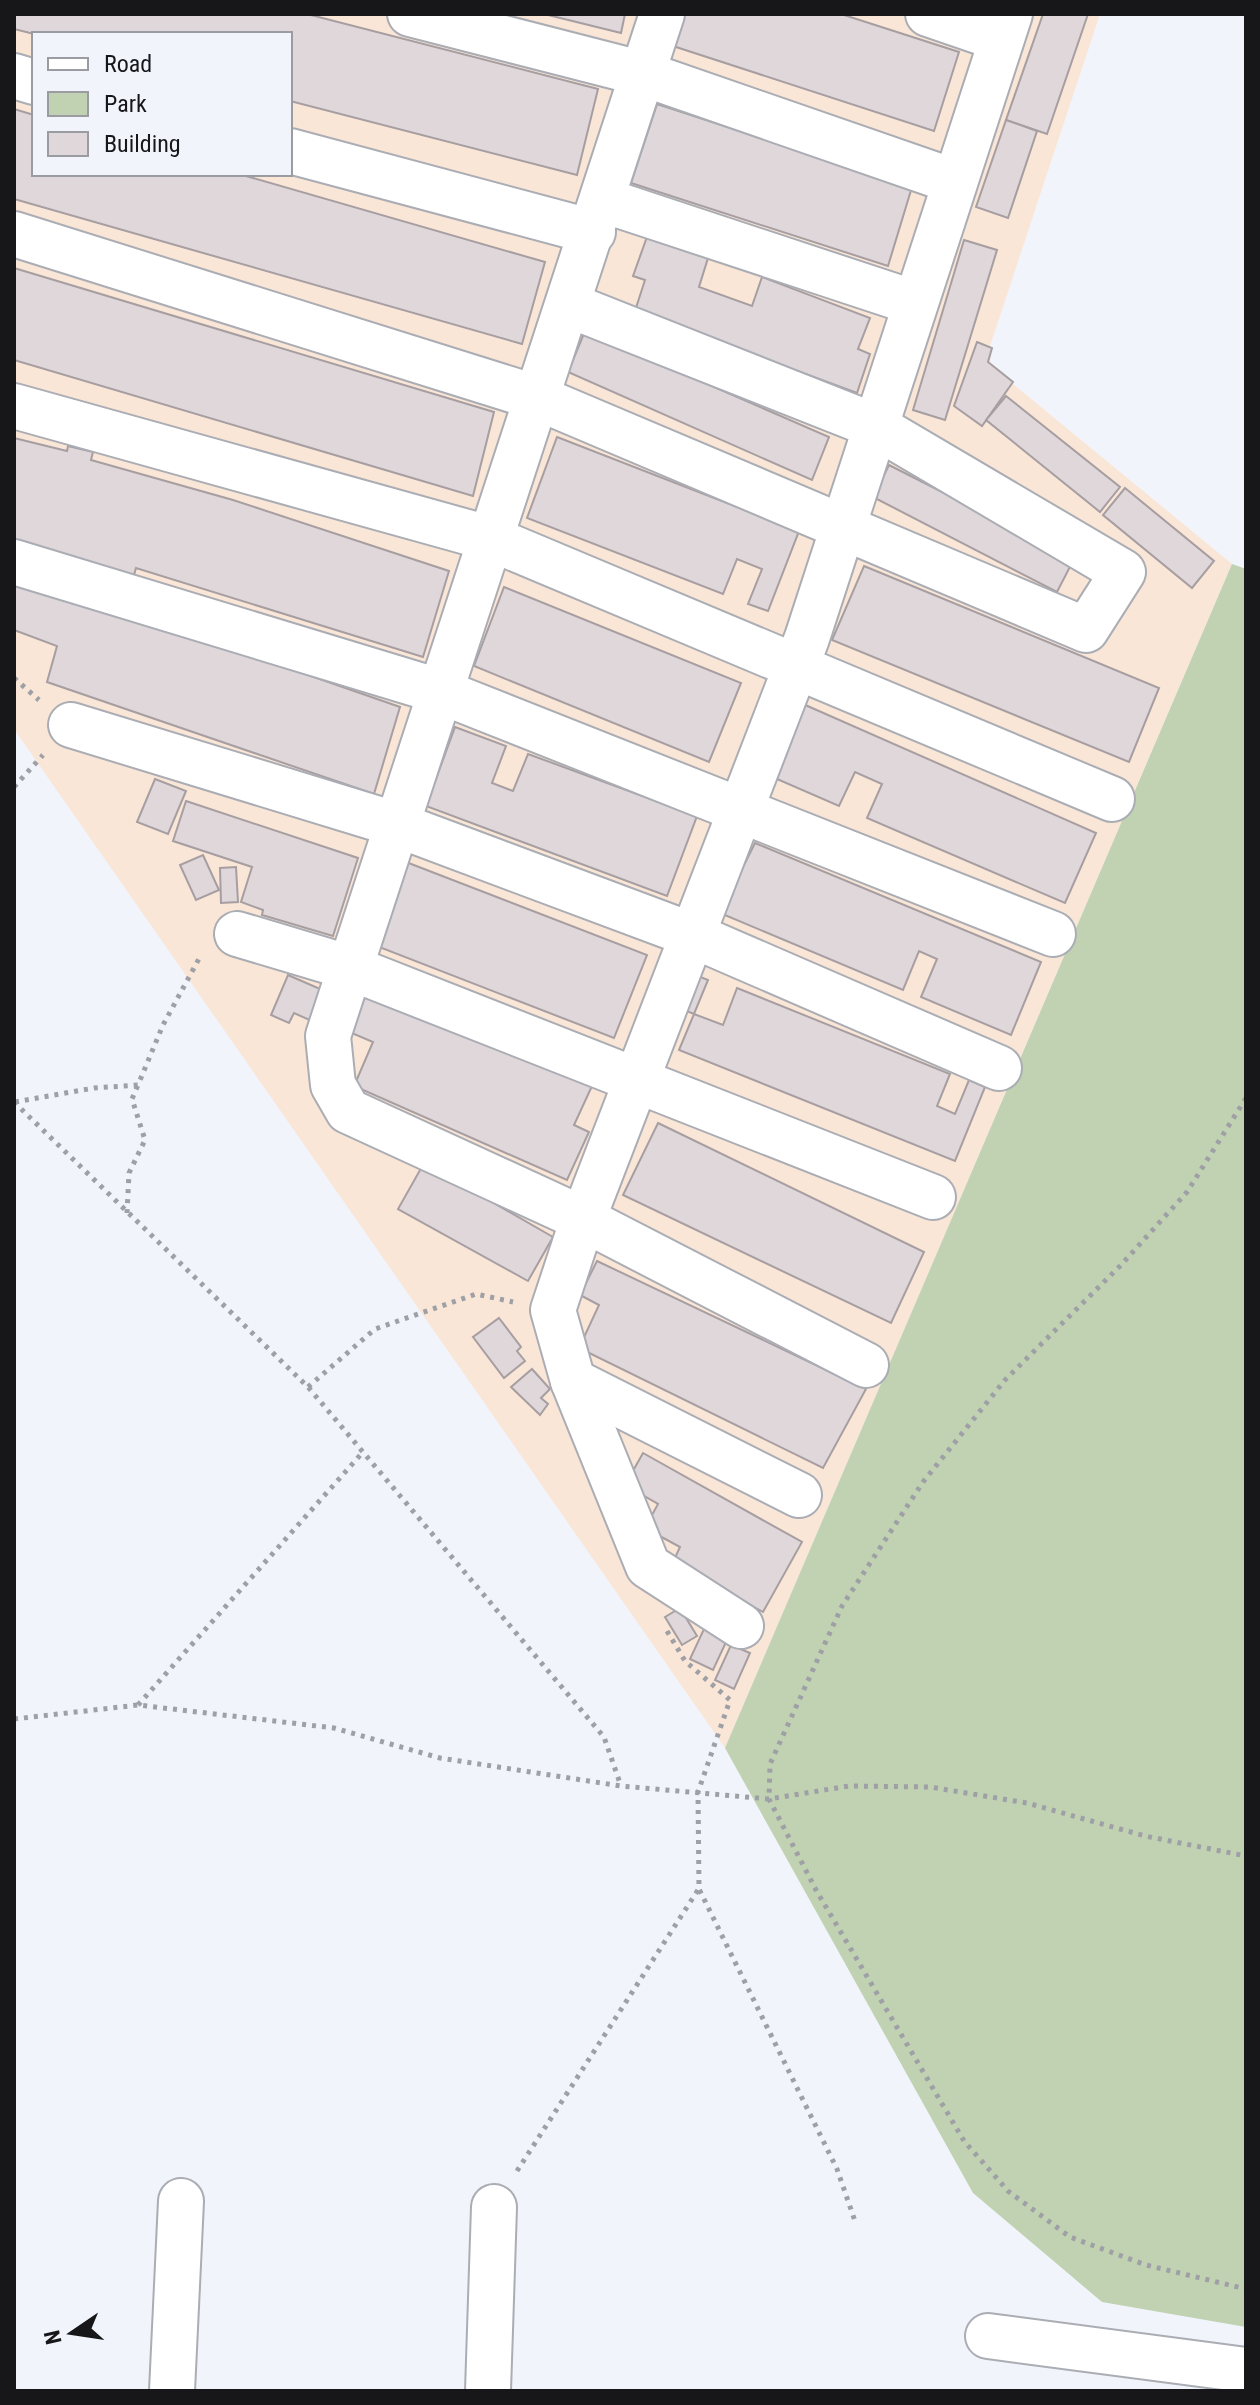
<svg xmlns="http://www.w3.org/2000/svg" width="1260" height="2405" viewBox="0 0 1260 2405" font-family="'Roboto Condensed',sans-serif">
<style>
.industrial{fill:#fae6d7;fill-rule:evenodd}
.green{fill:#c0d2b2}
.building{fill:#dfd7d9;stroke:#a69ea1;stroke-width:2}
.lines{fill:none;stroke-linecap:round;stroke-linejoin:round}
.minor-casing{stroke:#abadb4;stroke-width:48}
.path{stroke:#9ea0a6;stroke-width:5;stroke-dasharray:4 6;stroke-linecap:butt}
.minor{stroke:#fff;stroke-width:44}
</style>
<rect width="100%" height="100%" fill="#f1f4fb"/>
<!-- industrial -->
<path class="industrial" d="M14,14H1100L985,361L1232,564L725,1748L14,729ZM34,34H290V174H34Z"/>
<!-- green -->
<path class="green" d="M1232,564L1246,569V2327L1102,2302L973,2193L725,1748Z"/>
<!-- building -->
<g class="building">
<path d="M14,14H307L598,89L577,175L290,101V34H34L14,29Z"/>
<path d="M544,14H625L621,33Z"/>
<path d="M683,14H841L959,52L934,131L673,46Z"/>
<path d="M1043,14H1088L1047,134L1006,120Z"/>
<path d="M657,104L912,187L888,266L631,183Z"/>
<path d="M14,109L34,115V174H239L545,262L522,344L14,199Z"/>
<path d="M1006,120L1037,131L1008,218L976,207Z"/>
<path d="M648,234L708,258L699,287L752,306L762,277L870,318L858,349L870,354L857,393L635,311L645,280L633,276Z"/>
<path d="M964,240L997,250L945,420L913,410Z"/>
<path d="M14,268L494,412L473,496L14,360Z"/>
<path d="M585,331L829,437L812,480L568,372Z"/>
<path d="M977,342L992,348L988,362L1013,382L982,426L954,406Z"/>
<path d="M1006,396L1120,487L1100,512L986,420Z"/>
<path d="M557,437L799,531L768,611L748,604L762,569L737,559L723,594L527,518Z"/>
<path d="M14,438L67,451L68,446L93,452L91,460L233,500L449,571L423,657L136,568L134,575L14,543Z"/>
<path d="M889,465L1074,559L1057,592L873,497Z"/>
<path d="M1125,488L1214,561L1192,588L1103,515Z"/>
<path d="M864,566L1159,688L1129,762L832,640Z"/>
<path d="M14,573L400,707L374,794L47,682L57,646L14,630Z"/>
<path d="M504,587L741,683L709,762L474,666Z"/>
<path d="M803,704L1096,833L1065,903L867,818L882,784L855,772L839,806L770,776Z"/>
<path d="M455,727L506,746L492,783L513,791L528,754L697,816L667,896L426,806Z"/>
<path d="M155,779L186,791L168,834L137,822Z"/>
<path d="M186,801L358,858L333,936L262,915L263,910L241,902L252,867L173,841Z"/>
<path d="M755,843L1041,962L1011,1035L921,997L937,959L919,951L903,990L720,913Z"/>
<path d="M203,855L219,890L196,900L180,865Z"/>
<path d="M406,862L647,955L614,1038L374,945Z"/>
<path d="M236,867L238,902L221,903L220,868Z"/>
<path d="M693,974L708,980L694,1014L679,1008Z"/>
<path d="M288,975L327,992L314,1022L294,1013L289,1023L271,1015Z"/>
<path d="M737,988L950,1074L937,1106L955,1114L969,1080L985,1087L955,1161L679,1050L694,1014L723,1025Z"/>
<path d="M364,989L592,1086L574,1125L589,1132L567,1180L354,1086L373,1042L347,1031Z"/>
<path d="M658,1123L924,1252L891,1323L623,1195Z"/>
<path d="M424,1163L553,1237L528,1281L398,1209Z"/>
<path d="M597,1261L866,1389L823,1468L579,1348L599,1305L580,1295Z"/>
<path d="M499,1318L521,1347L517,1351L525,1361L504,1378L473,1337Z"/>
<path d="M532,1369L550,1389L541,1398L548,1404L540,1415L511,1387Z"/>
<path d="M643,1453L802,1542L763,1612L673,1562L680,1547L645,1528L658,1504L625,1485Z"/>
<path d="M680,1608L697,1636L682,1645L665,1617Z"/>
<path d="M704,1629L727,1640L713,1670L690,1659Z"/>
<path d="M731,1645L750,1653L734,1689L715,1680Z"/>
</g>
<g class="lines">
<defs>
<g id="minor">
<path d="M410,14L644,74L953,181"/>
<path d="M662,14L328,1036L333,1085L348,1111L583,1219L866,1365"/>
<path d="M928,14L1001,39"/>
<path d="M14,76L34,82"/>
<path d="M290,151L593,232"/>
<path d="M603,200L915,303"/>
<path d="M14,234L538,398L1086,630L1123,572L875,426L569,305"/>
<path d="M14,406L492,539L1112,799"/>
<path d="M14,562L442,692L1053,934"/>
<path d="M71,725L398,825L692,935L999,1068"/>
<path d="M237,934L351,968L933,1197"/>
<path d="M573,1381L648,1566L741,1626"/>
<path d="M799,1495L573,1381L553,1310L583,1219L807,638L1010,14"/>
<path d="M988,2336L1246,2370"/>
<path d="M172,2391L181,2201"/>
<path d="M488,2391L494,2207"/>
</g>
</defs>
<!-- minor casing -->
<use href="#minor" class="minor-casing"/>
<!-- path -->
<g class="path">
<path d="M14,678L39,700"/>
<path d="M14,787L43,755"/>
<path d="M1246,1098L1187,1192L1121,1265L1005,1380L923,1482L842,1606L770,1764L769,1799L816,1890L964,2141L1008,2191L1070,2237L1146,2265L1246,2289"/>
<path d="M14,1102L308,1387L604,1737L621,1786"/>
<path d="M15,1102L94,1088L138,1085L163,1025L201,955"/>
<path d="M127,1213L129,1173L145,1140L132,1099L138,1085"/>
<path d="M308,1387L375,1329L476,1294L513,1302"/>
<path d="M667,1631L685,1661L730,1700L698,1792L699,1889L837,2169L856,2224"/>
<path d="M138,1705L363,1452"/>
<path d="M14,1719L138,1705L334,1728L440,1758L621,1786L769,1799L849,1786L930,1787L1027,1803L1145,1836L1246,1856"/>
<path d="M517,2171L698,1890"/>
</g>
<!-- minor -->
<use href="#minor" class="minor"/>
</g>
<!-- border -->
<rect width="1260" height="2405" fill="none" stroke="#17171a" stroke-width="32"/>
<!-- legend -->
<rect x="32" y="32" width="260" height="144" fill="#f1f4fb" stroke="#9a9ca1" stroke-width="2"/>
<rect x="48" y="58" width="40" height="12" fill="#ffffff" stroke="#9a9ca1" stroke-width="2"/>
<text x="104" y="72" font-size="24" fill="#17171a">Road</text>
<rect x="48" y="92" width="40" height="24" fill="#c0d2b2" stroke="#9a9ca1" stroke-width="2"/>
<text x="104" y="112" font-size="24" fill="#17171a">Park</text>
<rect x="48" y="132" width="40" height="24" fill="#dfd7d9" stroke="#9a9ca1" stroke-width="2"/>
<text x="104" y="152" font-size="24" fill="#17171a">Building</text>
<!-- north arrow -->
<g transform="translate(72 2333) rotate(257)" stroke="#f1f4fb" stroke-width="6" paint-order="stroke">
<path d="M0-6L14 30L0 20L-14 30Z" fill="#17171a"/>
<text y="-12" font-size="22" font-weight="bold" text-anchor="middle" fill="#17171a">N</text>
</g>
</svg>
